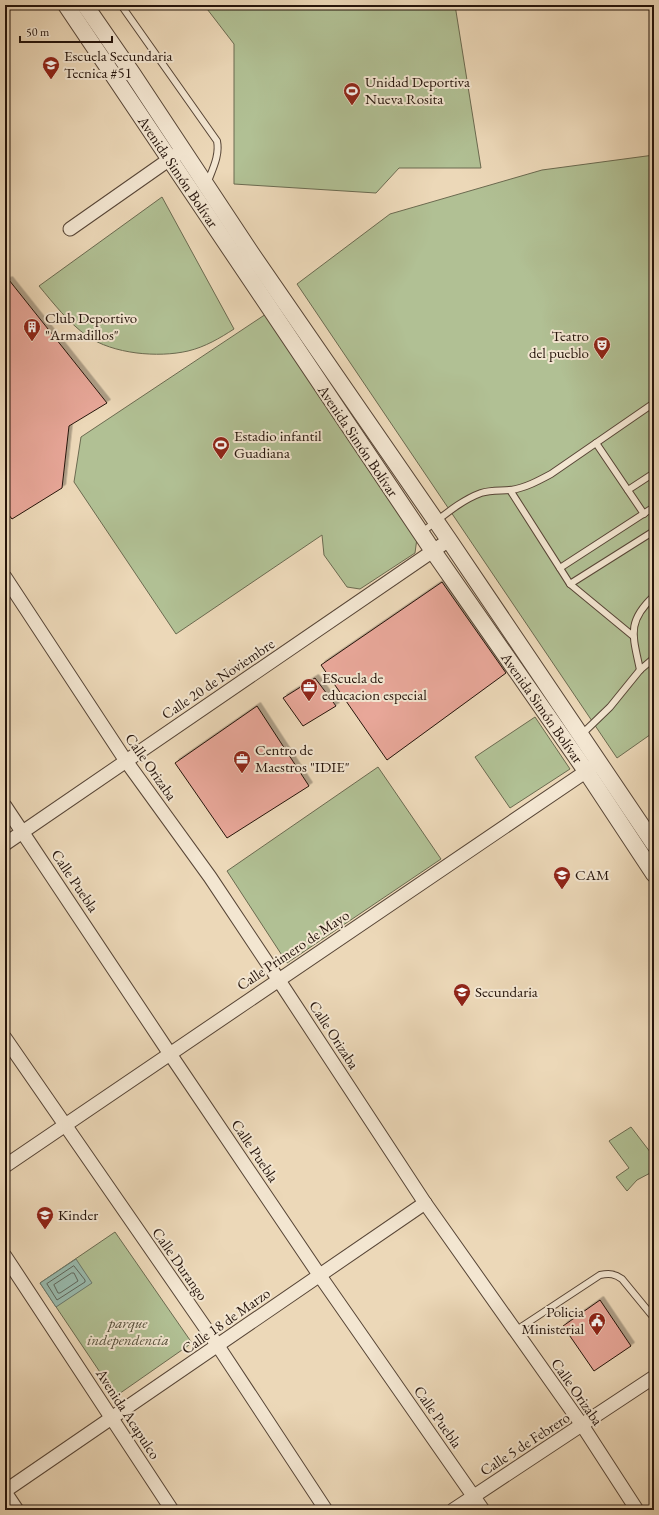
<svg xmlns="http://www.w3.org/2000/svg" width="659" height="1515" viewBox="0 0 659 1515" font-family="'EB Garamond',serif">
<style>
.green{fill:#b1c094;stroke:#6b6a50}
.water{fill:#99baad;stroke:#6b786c}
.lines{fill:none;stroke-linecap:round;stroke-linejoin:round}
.shore{stroke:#5f675c;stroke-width:1}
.building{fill:#e8a799;stroke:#25140b;filter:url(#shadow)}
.service-casing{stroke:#574536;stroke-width:8}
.minor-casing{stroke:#574536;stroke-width:15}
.tertiary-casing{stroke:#574536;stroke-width:18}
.service{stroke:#f3e6d1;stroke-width:6}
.minor{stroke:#f3e6d1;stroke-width:13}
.tertiary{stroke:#f3e6d1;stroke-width:16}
.labels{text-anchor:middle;stroke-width:4;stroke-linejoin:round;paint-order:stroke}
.poi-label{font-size:15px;fill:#25140b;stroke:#f3e6d1;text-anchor:start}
.street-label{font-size:15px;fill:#25140b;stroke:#f3e6d1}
.park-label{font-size:15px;font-style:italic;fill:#56503b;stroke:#f3e6d1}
</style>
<defs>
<filter id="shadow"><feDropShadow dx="3.5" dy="-3.5" stdDeviation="0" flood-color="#0004"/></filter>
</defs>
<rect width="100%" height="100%" fill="#ecd8b8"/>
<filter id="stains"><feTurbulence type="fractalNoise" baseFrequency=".005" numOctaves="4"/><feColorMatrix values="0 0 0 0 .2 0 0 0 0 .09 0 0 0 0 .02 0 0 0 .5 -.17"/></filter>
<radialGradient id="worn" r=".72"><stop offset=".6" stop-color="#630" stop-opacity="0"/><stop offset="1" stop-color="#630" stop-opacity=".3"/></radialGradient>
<!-- green -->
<g class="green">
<path d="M204,5H455L481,168H399L376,193L234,184V44Z"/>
<path d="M654,155V732L617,758L297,284L390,214L542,170Z"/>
<path d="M162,197L234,329C220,338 205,347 188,351C158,358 113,354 87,336C68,322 54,304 39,286Z"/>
<path d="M266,314L417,538L415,553L360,589L347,587L324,555L322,535L176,634L74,482L81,437Z"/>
<path d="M535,717L570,769L510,808L475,757Z"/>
<path d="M378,767L441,859L287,963L227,871Z"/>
<path d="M631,1127L654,1157V1171L637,1180L627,1191L616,1177L629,1168L609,1141Z"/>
<path d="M115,1232L192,1343L116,1396L40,1283Z"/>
</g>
<!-- water -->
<path class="water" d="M76,1259L92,1283L56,1307L40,1283Z"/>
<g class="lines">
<!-- shore -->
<g class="shore">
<path d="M74,1266L85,1280V1282L57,1300L47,1284Z"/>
<path d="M72,1273H74L78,1281L60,1293H58L54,1285Z"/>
</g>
</g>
<!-- building -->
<g class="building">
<path d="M9,280L107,403L69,426L62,488L12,519L5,510V282Z"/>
<path d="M442,582L506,673L387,760L321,665Z"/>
<path d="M315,678L336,706L303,726L283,698Z"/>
<path d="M257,706L309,786L227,838L175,763Z"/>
<path d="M600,1300L631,1346L594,1371L563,1326Z"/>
</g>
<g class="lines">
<defs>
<g id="service">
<path d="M121,5L217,141C220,156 212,170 207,184"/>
<path d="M596,443L644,514"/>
<path d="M510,490L570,584L654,531"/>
<path d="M628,490L654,473"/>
<path d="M422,532C440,519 459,501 481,493C491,490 500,491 511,490C525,488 538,481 551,474L654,403"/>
<path d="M560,568L654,507"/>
<path d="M570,584L633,636"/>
<path d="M640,670C633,636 626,622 654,596"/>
<path d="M581,735L610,707L640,670L654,658"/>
<path d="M515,1331L600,1275C610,1273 615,1274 622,1279L654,1318"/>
</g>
<g id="minor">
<path d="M70,229L177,154"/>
<path d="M5,577L126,761L210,877L278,979L425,1203L582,1425L637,1510"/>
<path d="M5,806L170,1054L320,1276L483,1510"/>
<path d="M5,844L449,540"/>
<path d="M5,1038L218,1346L326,1510"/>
<path d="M5,1166L594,766"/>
<path d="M5,1256L172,1510"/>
<path d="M5,1491L425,1203"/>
<path d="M5,1492L17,1510"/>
<path d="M453,1510L654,1377"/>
</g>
<g id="tertiary">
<path d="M66,5L433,551L586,771L654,874"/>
<path d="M85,5L132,73L251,253L449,540L654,844"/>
</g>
</defs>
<!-- service casing -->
<use href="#service" class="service-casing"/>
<!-- minor casing -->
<use href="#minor" class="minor-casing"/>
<!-- tertiary casing -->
<use href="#tertiary" class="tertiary-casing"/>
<!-- service -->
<use href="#service" class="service"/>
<!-- minor -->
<use href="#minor" class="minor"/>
<!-- tertiary -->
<use href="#tertiary" class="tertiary"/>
</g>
<!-- icons -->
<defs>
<symbol id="school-pin" viewBox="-11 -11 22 30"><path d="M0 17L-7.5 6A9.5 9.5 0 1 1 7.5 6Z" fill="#8f2418" stroke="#f3e6d1"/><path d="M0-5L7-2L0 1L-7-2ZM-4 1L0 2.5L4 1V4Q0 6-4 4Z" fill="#fff"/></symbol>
<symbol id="stadium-pin" viewBox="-11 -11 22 30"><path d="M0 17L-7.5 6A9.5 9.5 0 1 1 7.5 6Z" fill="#8f2418" stroke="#f3e6d1"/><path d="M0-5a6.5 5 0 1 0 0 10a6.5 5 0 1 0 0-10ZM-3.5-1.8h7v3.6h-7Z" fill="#fff"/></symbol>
<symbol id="building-pin" viewBox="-11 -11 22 30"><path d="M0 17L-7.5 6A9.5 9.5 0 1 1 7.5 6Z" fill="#8f2418" stroke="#f3e6d1"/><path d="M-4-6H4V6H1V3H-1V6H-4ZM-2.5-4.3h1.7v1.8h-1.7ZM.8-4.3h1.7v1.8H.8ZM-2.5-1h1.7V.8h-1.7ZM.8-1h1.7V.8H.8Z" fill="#fff"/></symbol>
<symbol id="theatre-pin" viewBox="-11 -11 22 30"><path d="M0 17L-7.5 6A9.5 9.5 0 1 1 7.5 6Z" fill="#8f2418" stroke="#f3e6d1"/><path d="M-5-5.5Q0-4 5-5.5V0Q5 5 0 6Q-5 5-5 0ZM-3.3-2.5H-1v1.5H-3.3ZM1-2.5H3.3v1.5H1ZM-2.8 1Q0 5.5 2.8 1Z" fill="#fff"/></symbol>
<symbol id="office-pin" viewBox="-11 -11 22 30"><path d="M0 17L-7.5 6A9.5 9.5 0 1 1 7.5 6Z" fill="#8f2418" stroke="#f3e6d1"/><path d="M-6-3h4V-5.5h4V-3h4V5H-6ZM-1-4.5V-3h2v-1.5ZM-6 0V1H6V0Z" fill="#fff"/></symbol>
<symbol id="civic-pin" viewBox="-11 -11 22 30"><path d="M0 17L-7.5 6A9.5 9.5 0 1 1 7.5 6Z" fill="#8f2418" stroke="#f3e6d1"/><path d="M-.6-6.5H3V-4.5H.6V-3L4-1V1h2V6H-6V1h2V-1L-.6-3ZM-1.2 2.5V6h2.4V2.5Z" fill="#fff"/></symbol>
</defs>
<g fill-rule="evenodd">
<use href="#school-pin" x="41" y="55" width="20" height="27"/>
<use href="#stadium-pin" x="342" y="81" width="20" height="27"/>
<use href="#building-pin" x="22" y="317" width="20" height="27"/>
<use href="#theatre-pin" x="592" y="335" width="20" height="27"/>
<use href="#stadium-pin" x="211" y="435" width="20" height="27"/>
<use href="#office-pin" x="299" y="677" width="20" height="27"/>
<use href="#office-pin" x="232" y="749" width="20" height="27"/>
<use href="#school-pin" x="552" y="865" width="20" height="27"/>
<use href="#school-pin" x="452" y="982" width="20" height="27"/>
<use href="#school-pin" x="35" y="1205" width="20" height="27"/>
<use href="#civic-pin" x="587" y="1311" width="20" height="27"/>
</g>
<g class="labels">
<!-- poi labels -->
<g class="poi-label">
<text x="64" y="61">Escuela Secundaria<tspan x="64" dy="17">Tecnica #51</tspan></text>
<text x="365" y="87">Unidad Deportiva<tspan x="365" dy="17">Nueva Rosita</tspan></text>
<text x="45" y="323">Club Deportivo<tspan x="45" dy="17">"Armadillos"</tspan></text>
<text x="589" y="341" text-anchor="end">Teatro<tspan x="589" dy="17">del pueblo</tspan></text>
<text x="234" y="441">Estadio infantil<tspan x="234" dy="17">Guadiana</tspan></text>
<text x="322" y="683">EScuela de<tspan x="322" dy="17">educacion especial</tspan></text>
<text x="255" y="755">Centro de<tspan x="255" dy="17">Maestros "IDIE"</tspan></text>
<text x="575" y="880">CAM</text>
<text x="475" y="997">Secundaria</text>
<text x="58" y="1220">Kinder</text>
<text x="584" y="1317" text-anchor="end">Policia<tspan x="584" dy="17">Ministerial</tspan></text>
</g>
<!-- street labels -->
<g class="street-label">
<text transform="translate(178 172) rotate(56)" y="5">Avenida Simón Bolívar</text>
<text transform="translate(358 441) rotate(56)" y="5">Avenida Simón Bolívar</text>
<text transform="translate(218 679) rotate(-34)" y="5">Calle 20 de Noviembre</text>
<text transform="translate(542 708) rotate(55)" y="5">Avenida Simón Bolívar</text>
<text transform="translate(151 767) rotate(55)" y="5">Calle Orizaba</text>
<text transform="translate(75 881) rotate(56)" y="5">Calle Puebla</text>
<text transform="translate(293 950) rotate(-34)" y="5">Calle Primero de Mayo</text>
<text transform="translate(334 1035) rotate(57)" y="5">Calle Orizaba</text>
<text transform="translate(255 1151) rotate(56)" y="5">Calle Puebla</text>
<text transform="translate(180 1264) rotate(55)" y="5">Calle Durango</text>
<text transform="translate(226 1321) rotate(-35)" y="5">Calle 18 de Marzo</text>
<text transform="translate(577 1392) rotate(55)" y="5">Calle Orizaba</text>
<text transform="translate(128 1414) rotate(57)" y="5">Avenida Acapulco</text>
<text transform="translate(438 1417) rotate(55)" y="5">Calle Puebla</text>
<text transform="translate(525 1444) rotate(-33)" y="5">Calle 5 de Febrero</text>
</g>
<!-- park labels -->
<g class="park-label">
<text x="128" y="1328">parque<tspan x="128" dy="17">independencia</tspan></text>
</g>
</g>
<!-- margin -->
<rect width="659" height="1515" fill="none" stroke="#ecd8b8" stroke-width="20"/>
<rect x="6" y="6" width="647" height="1503" fill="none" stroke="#25140b" stroke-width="2"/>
<rect x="10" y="10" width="639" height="1495" fill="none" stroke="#25140b"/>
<!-- scale -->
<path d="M20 36v6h92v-6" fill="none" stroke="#25140b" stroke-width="2"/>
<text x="26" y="36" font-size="12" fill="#25140b" stroke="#f3e6d1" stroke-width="3" paint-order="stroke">50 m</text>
<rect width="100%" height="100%" filter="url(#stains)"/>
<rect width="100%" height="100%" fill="url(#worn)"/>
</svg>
